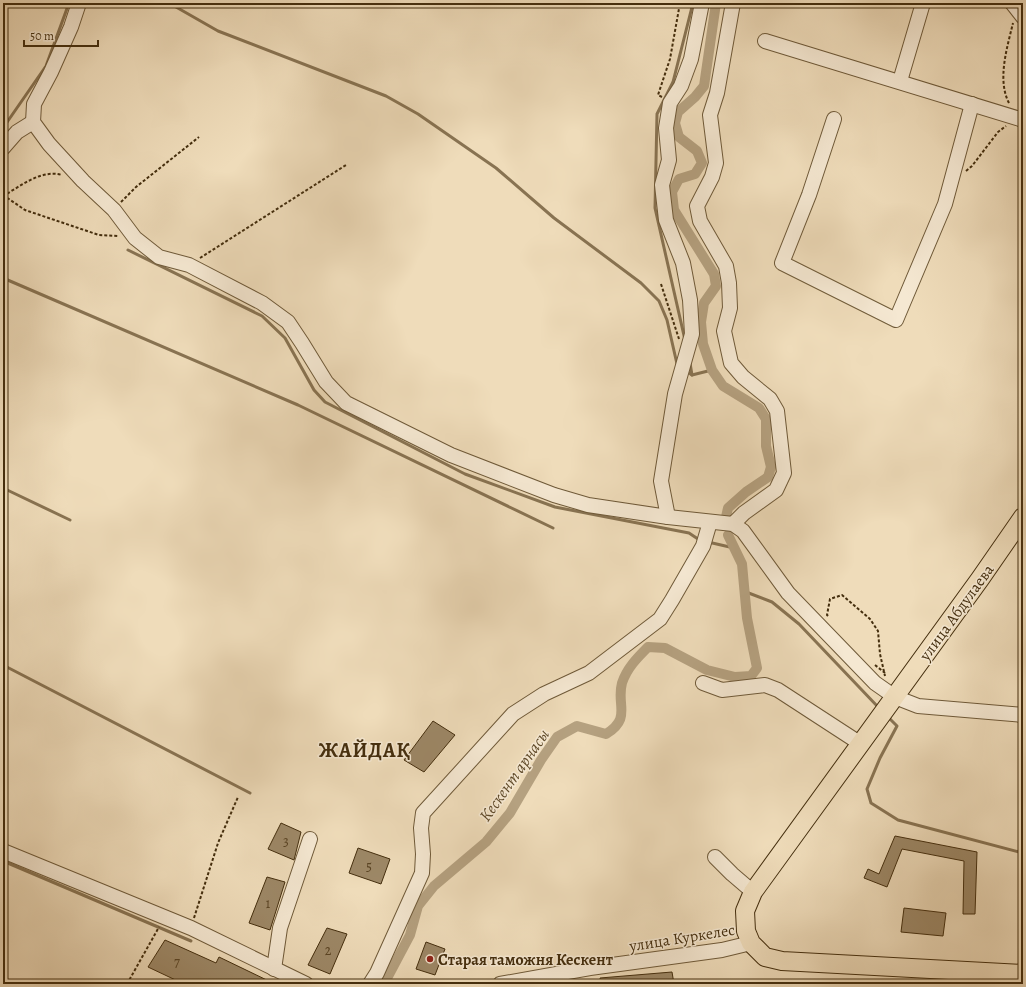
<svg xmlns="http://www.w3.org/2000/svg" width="1026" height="987" viewBox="0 0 1026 987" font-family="Alegreya,serif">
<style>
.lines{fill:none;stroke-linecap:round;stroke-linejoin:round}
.stream{stroke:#887352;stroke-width:3}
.canal{stroke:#b5a180;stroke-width:10}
.building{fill:#9d8867;stroke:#442e0e}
.minor-casing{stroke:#6f5a39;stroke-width:16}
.major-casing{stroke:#442e0e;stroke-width:20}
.path{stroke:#442e0e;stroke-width:2;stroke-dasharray:3 2;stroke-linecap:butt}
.minor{stroke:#f5e8d2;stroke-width:14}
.major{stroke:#efdcba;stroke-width:18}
.poi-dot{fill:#8f2418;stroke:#f5e8d2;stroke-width:1.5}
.labels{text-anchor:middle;stroke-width:3;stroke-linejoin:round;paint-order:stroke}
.number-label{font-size:14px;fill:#5a4424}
.street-label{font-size:16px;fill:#442e0e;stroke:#f5e8d2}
.poi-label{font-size:16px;font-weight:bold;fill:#442e0e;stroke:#f5e8d2;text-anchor:start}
.water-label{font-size:17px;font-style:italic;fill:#604b2a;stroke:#f5e8d2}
.district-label{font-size:20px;font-weight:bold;letter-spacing:1px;fill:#442e0e;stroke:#f5e8d2}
</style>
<rect width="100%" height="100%" fill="#efdcba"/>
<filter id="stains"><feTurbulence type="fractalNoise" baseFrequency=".005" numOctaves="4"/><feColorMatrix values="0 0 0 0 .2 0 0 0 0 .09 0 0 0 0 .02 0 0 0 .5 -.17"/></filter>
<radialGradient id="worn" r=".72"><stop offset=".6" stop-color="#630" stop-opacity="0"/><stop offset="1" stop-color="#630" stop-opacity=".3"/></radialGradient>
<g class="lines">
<!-- stream -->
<g class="stream">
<path d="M169,3L218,31L386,96L418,114L496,168L554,218L641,283L659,301L667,320L677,364L679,366"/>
<path d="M3,128L46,66L69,3"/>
<path d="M128,250L262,316L285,338L314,390L325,402L465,474L555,507L689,533L701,541"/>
<path d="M3,278L298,405L553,528"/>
<path d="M685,340L655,208L657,114L673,82L693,3"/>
<path d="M690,363L692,375"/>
<path d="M685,370L692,375L712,370"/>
<path d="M3,488L70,520"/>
<path d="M708,542L734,548"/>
<path d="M746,592L772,602L799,624L879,708"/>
<path d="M3,665L250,793"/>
<path d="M887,716L897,726L880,758L867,789L871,803L898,820L1023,853"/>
<path d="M3,861L191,941"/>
</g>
<!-- canal -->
<g class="canal">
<path d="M716,3L704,86L695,97L678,112L675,123L679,137L697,151L702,163L695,174L679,179L672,192L674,210L714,274L716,286L704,303L701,322L703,344L712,370L723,386L759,408L766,419V446L771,467L768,477L746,492L728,508L726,517"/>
<path d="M384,984L410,935L418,906L434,886L486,842L510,813L541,760L557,737L577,726L606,734C632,718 616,705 622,683C627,668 637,658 648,647L665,648L707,670L735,677L751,676L757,668L747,618L742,564L728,535"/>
</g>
</g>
<!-- building -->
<g class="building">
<path d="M433,721L455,735L424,772L404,760Z"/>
<path d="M281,823L301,832L294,860L268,849Z"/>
<path d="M895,836L977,852L975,914H963L964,861L902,849L887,887L864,878L868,869L879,874Z"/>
<path d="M358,848L390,859L381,884L349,873Z"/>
<path d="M267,877L285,882L270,930L249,923Z"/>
<path d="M904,908L946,913L943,936L901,932Z"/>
<path d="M327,928L347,934L330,974L308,965Z"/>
<path d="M165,940L216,963L219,957L275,984H184L148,967Z"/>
<path d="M426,942L445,949L435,975L416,969Z"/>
<path d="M672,972L674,984H601L600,978Z"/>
</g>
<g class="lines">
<defs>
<g id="minor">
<path d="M79,3L71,27L51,72L34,104L33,122L49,144L83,181L114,210L135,238L159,257L189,265L262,303L288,322L302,343L326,382L346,403L451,455L554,495L588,505L668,517L733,524L743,531L788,593L875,683L895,697L918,706L1023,715"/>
<path d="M733,3L717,93L710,115L716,163L712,177L697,206L700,221L726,266L729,283L730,308L724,331L731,363L743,377L770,399L777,411L784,473L776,490L744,513L733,524"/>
<path d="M1012,3L1023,17"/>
<path d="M765,41L1023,120"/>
<path d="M900,81L923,3"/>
<path d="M834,119L809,195L782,263L896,320L945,204L972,104"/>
<path d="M3,148L17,132L33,122"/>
<path d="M668,517L661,481L675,394L692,334L690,300L683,263L666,220L662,185L669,160L666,128L670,103L681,86L691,59L702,3"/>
<path d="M703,683L722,690L765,685L778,690L861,744"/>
<path d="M3,851L191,928L306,984"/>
<path d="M715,857L732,874L753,892"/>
<path d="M274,969L280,928L310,839"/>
<path d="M370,984L377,973L422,873L423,854L421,828L423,813L513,714L544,694L589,673L660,619L672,600L703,546L710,522"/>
<path d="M500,984L590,968L722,950L751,943"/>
</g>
<path id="major" d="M1023,517L980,579L753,892L745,911L746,931L751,943L765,957L782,961L1023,974"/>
</defs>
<!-- minor casing -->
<use href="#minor" class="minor-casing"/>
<!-- major casing -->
<use href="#major" class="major-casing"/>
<!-- path -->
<g class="path">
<path d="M662,97L658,95L670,59L680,3"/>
<path d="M1009,103C997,80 1007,48 1013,23"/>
<path d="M966,171L972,166L998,132L1006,126"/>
<path d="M3,195L25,210L99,235L119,236"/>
<path d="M3,196C21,186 41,169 62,175"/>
<path d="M121,202L136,187L199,137"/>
<path d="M200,258L346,165"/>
<path d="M661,284L679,339"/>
<path d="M828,616L827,615L830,599L842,595L870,619L878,631L880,654L885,676"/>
<path d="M875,665L885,673"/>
<path d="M194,918L218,843L238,797"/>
<path d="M127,984L159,927"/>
</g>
<!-- minor -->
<use href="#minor" class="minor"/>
<!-- major -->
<use href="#major" class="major"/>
</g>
<!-- markers -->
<circle class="poi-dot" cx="430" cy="959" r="4"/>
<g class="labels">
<!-- number labels -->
<g class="number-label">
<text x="286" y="846">3</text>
<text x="369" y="871">5</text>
<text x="268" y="908">1</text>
<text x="328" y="955">2</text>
<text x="177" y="967">7</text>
</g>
<!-- street labels -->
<g class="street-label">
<text transform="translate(956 612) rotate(-54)" y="6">улица Абдулаева</text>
<text transform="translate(682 937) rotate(-9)" y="6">улица Куркелес</text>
</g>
<!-- poi labels -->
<g class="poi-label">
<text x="438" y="965">Старая таможня Кескент</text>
</g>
<!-- water labels -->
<g class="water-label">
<text transform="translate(514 775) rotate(-55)" y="6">Кескент арнасы</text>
</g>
<!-- district labels -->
<g class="district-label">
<text x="365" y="757">ЖАЙДАҚ</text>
</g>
</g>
<!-- margin -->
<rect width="1026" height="987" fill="none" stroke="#efdcba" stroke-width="16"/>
<rect x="4" y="4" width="1018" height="979" fill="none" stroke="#442e0e" stroke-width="2"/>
<rect x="8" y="8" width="1010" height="971" fill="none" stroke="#442e0e"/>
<!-- scale -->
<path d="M24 40v6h74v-6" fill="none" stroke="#442e0e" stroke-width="2"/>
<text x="30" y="40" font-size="12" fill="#442e0e" stroke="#f5e8d2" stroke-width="3" paint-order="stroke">50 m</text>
<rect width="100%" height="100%" filter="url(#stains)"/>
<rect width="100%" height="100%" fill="url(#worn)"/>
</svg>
